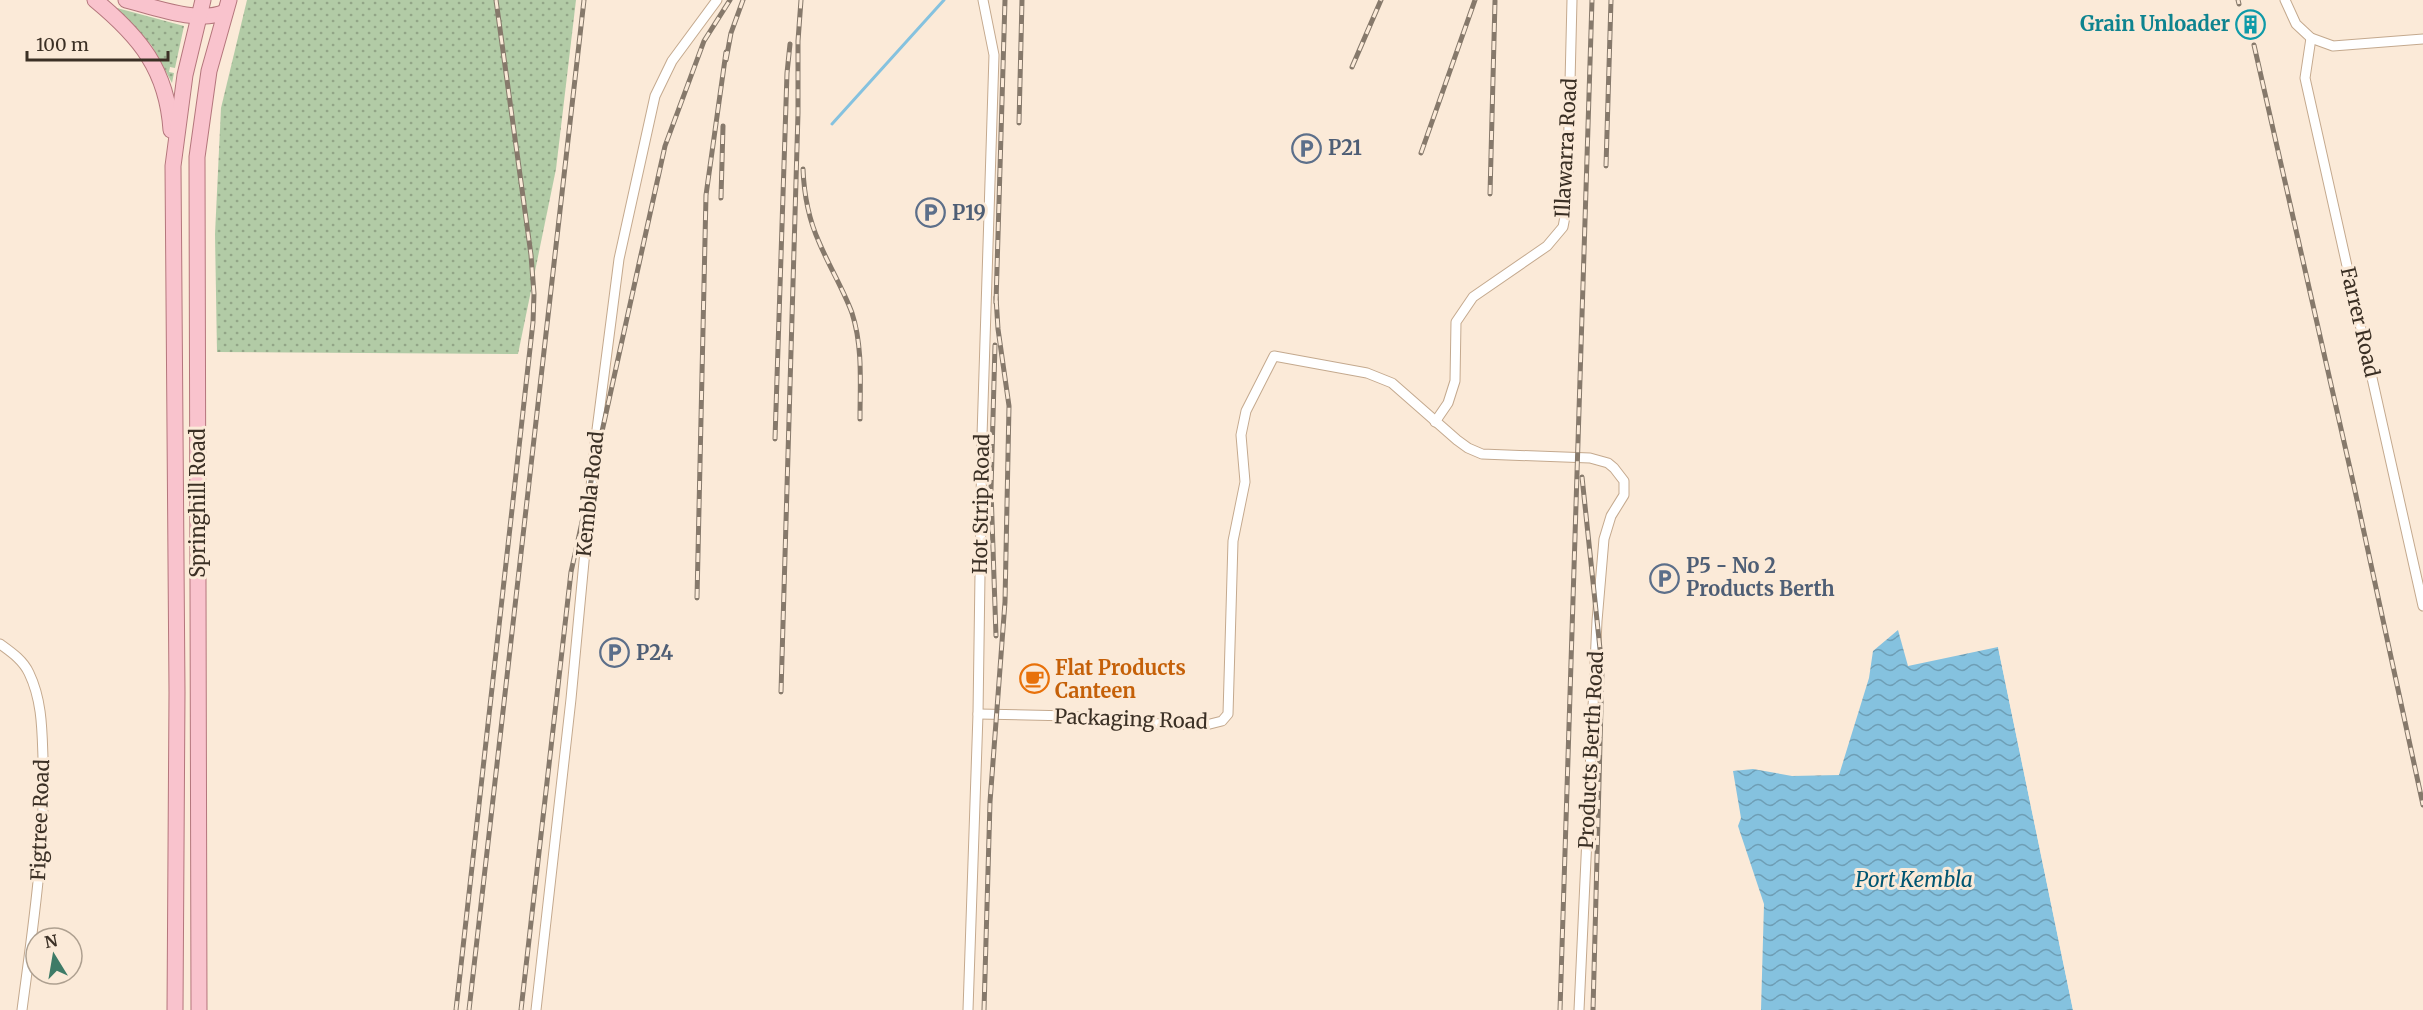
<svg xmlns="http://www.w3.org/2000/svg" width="2423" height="1010" viewBox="0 0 2423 1010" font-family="Merriweather,serif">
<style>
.grass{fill:url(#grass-dots)}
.water{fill:url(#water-waves)}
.pier{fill:#fbead8}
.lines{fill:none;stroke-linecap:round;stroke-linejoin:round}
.stream{stroke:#85c2df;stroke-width:3}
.street-casing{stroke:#c4a98e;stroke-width:11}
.primary-casing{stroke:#b4767c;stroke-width:17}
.street{stroke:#fff;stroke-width:9}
.primary{stroke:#f9c3cd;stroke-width:15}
.rail-casing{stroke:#86796b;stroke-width:5}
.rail{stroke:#fbead8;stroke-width:3;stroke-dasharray:9;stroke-linecap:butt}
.labels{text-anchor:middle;stroke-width:6;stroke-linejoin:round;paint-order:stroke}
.culture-label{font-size:20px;font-weight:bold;fill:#0d838f;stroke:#fbead8;text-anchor:end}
.service-label{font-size:20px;font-weight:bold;fill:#4e5e75;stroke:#fbead8;text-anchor:start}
.street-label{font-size:20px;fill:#3b3025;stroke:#fbead8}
.food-label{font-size:20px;font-weight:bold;fill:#c56008;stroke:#fbead8;text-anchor:start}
.water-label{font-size:21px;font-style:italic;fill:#005572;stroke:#fbead8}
</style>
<defs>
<pattern id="grass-dots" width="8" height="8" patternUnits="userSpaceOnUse" patternTransform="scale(1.5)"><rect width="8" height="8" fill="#b2cba6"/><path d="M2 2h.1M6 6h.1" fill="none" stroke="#92a587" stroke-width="1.8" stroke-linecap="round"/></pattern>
<pattern id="water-waves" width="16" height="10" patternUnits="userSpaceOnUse" patternTransform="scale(1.5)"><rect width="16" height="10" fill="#85c2df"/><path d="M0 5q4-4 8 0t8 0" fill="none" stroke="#6e9eb5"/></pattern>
</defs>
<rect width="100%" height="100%" fill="#fbead8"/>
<!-- grass -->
<g class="grass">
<path d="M247,0H576L556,169L518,354L217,352L215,234L221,108Z"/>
<path d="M117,8L184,26L175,68L170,67L169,72L174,73L172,83L152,46Z"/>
</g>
<!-- water -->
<path class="water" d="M1898,630L1908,666L1998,647L2073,1010H1761L1764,904L1738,826L1741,818L1733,771L1753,769L1792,776L1839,775L1869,678L1873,651Z"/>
<!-- pier -->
<path class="pier" d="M1998,647H2001L2076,1010H2073Z"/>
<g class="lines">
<!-- stream -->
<path class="stream" d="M832,124L944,0"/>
<defs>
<g id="street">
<path d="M2285,0L2296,24L2311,38L2333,46L2423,39"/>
<path d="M2311,38L2305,78L2423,606"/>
<path d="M1435,422L1448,403L1455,381L1456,322L1473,297L1547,246L1563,227L1567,206L1572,0"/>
<path d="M0,644C11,652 23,660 29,673C42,700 42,729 43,758C46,843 33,926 22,1010"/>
<path d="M978,714L1071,716L1127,723L1206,725L1222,721L1228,714L1233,541L1245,482L1241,435L1246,411L1274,356L1367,373L1392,383L1457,440L1468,448L1482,454L1590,458L1608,463L1614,468L1624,481V495L1611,516L1604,539L1597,621L1579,1010"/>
<path d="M536,1010L571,699L595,445L619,259L655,96L672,61L717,0"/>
<path d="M968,1010L978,714L982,436L994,55L983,0"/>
</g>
<g id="primary">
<path d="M95,0C140,37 167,70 171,130"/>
<path d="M126,0C154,7 198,24 225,12"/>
<path d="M175,1010L177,692L173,166L185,75L203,0"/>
<path d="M199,1010L197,157L209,71L229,0"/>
</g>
</defs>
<!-- street casing -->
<use href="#street" class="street-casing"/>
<!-- primary casing -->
<use href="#primary" class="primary-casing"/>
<!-- street -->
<use href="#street" class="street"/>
<!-- primary -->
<use href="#primary" class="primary"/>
<defs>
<g id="rail">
<path d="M2238,0L2239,4"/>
<path d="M2254,45L2354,486L2423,805"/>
<path d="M726,60L731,33L743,0"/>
<path d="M1352,67L1381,0"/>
<path d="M1019,123L1022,0"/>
<path d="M1421,153L1475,0"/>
<path d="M1606,166L1611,0"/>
<path d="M803,169C804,194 809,220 819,242C829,266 843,289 852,313C863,347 860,384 860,419"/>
<path d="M1490,194L1495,1"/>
<path d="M721,198L723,126"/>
<path d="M996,303L1005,0"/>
<path d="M995,345L991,490L996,636"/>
<path d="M775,439L787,73L790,44"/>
<path d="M1582,477L1602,668L1593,1010"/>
<path d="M697,598L706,195L726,52"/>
<path d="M781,692L798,113V41L801,0"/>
<path d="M456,1010L533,322L534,294L531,255L496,0"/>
<path d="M469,1010L584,0"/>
<path d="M521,1010L571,572L665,146L704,41L730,0"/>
<path d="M984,1010L990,802L1005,602L1009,406L998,329L996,297"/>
<path d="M1560,1010L1592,0"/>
</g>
</defs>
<!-- rail casing -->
<use href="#rail" class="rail-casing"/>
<!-- rail -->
<use href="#rail" class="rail"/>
</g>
<!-- icons -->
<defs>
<symbol id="building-ring" viewBox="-11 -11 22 22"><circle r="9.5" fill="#fbead8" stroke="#0f9aa8" stroke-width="1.5"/><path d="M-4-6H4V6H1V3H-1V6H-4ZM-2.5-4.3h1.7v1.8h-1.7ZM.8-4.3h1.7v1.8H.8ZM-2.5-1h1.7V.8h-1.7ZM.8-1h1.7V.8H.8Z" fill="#0f9aa8"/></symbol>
<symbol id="parking-ring" viewBox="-11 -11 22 22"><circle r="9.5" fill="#fbead8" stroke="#5c6f8a" stroke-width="1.5"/><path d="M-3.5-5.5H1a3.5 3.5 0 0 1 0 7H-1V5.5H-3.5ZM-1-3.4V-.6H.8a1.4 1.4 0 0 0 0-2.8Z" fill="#5c6f8a"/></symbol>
<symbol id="cafe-ring" viewBox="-11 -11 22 22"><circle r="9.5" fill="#fbead8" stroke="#e8710a" stroke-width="1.5"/><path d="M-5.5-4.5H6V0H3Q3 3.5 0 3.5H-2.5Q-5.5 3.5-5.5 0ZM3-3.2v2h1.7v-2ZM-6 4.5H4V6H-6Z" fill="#e8710a"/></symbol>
</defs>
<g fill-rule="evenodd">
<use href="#building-ring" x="2234" y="8" width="33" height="33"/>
<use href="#parking-ring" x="1290" y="132" width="33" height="33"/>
<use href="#parking-ring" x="914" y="196" width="33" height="33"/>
<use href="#parking-ring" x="1648" y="562" width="33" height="33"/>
<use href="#parking-ring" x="598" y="636" width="33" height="33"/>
<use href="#cafe-ring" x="1018" y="662" width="33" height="33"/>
</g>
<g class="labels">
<!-- culture labels -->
<g class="culture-label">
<text x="2230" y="31">Grain Unloader</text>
</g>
<!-- service labels -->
<g class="service-label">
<text x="1328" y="155">P21</text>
<text x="952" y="220">P19</text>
<text x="1686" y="573">P5 - No 2<tspan x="1686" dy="23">Products Berth</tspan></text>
<text x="636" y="660">P24</text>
</g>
<!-- street labels -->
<g class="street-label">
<text transform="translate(1566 148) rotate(-87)" y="7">Illawarra Road</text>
<text transform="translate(2360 322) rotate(77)" y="7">Farrer Road</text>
<text transform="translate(590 494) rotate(-84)" y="7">Kembla Road</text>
<text transform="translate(198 503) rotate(-90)" y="7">Springhill Road</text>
<text transform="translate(981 504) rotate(-89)" y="7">Hot Strip Road</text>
<text transform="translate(1131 719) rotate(2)" y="7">Packaging Road</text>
<text transform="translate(1591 750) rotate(-87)" y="7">Products Berth Road</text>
<text transform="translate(40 820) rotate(-88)" y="7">Figtree Road</text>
</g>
<!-- food labels -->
<g class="food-label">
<text x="1055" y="675">Flat Products<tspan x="1055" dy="23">Canteen</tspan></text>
</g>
<!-- water labels -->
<g class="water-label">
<text x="1914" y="887">Port Kembla</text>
</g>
</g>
<!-- north arrow -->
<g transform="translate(54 956) rotate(349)"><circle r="28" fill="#fbead8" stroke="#aea090" stroke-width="1.5"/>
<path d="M0-4.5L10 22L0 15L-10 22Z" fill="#3e7b67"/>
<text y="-9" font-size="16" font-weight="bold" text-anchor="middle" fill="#3b3025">N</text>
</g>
<!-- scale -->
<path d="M27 51v9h141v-9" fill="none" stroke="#3b3025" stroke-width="3"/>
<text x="36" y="51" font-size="18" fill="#3b3025" stroke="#fbead8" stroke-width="4.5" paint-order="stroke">100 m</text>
</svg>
